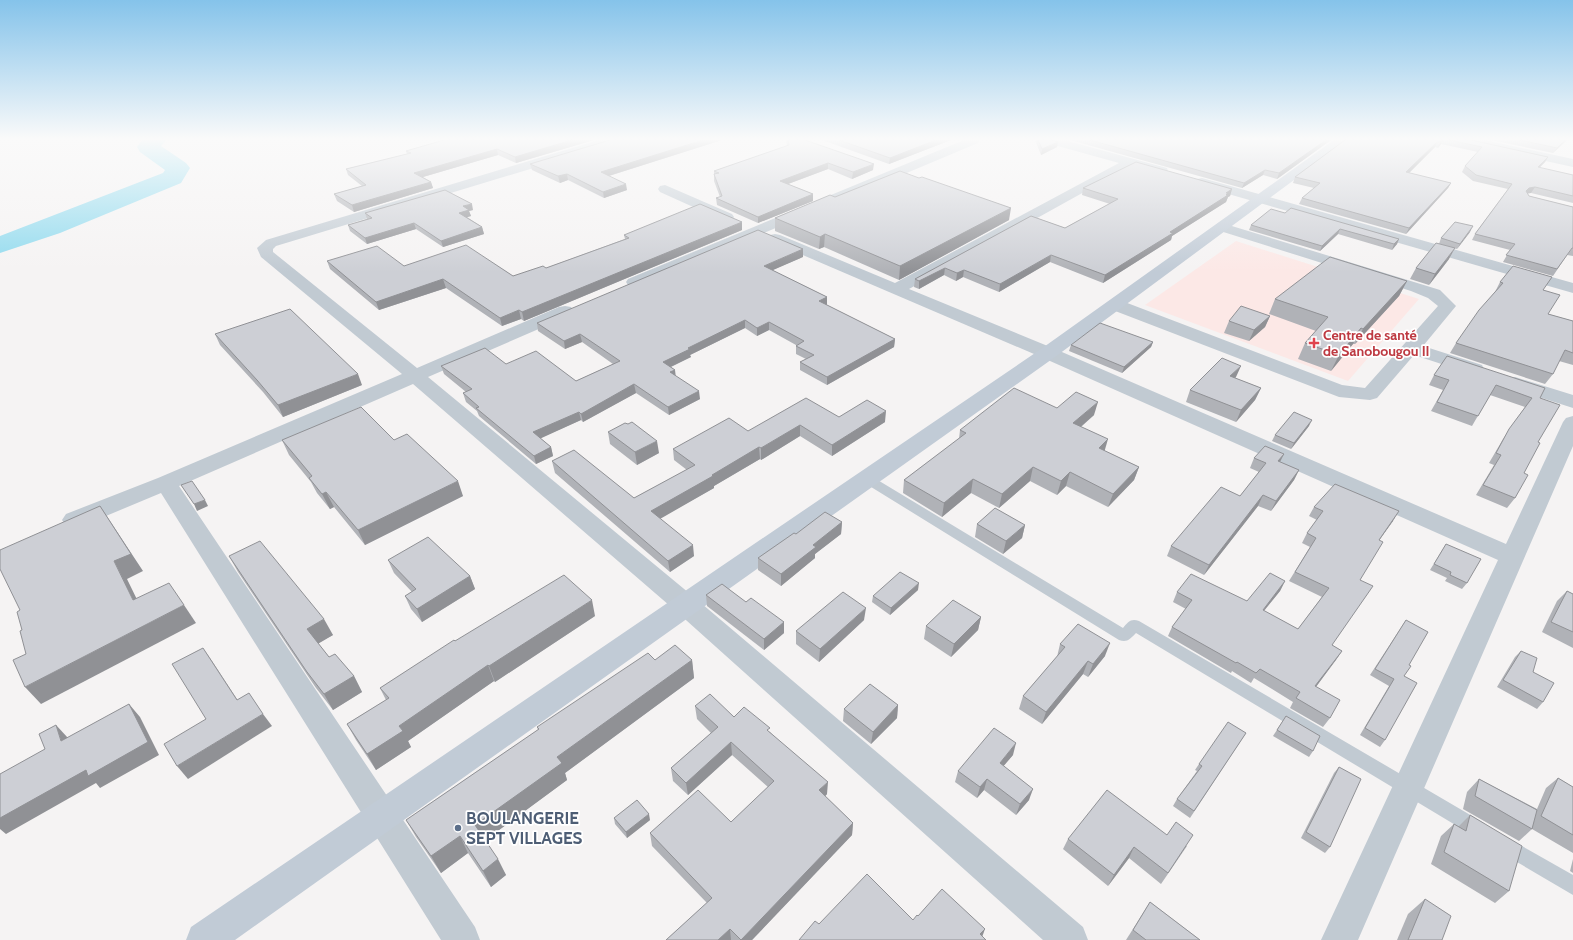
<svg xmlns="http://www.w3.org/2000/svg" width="1573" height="940" viewBox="0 0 1573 940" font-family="Cabin,sans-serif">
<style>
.medical{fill:#fce8e6}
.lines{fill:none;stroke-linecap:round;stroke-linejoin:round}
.river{fill:#90daee;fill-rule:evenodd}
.service{fill:#c1cad2;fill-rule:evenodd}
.minor{fill:#c1cad2;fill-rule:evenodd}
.secondary{fill:#c1cbd6;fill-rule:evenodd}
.wall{fill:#b0b2b7}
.shaded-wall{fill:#909195}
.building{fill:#cdcfd5;stroke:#909195}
.health-dot{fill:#e0444e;stroke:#fff;stroke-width:1.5}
.service-dot{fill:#5c6f8a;stroke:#fff;stroke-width:1.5}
.labels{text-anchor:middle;stroke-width:3.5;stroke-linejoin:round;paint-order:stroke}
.health-label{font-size:14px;font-weight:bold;fill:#be3a42;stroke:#fff;text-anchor:start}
.near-service-label{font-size:17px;font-weight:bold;fill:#4e5e75;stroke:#fff;text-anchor:start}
</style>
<rect width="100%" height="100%" fill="#f5f3f3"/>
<!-- medical -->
<path class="medical" d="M1236,241L1419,299L1348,381L1145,305Z"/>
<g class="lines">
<!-- river -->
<path class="river" d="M142,140H166L161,146L186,163L190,168L181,183L60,233L0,253V236L163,173L165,170L140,152L137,147Z"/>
<!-- service -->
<g class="service">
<path d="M867,475L871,476L1123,628C1128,622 1131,618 1139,621L1484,823L1487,829L1484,835L1478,838L1472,835L1136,633C1130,639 1127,643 1119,640L863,482L861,479L863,476Z"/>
<path d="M1506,837L1573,875V895L1500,852L1497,846L1500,840Z"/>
</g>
<!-- minor -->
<g class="minor">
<path d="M599,140H618L616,143L276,246L273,249V252L417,368L559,307L565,306L571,307L574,311L571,315L428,377L695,598L1083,927L1088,940H1043L677,612L413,384L179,486L475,927L480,940H441L161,493L82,526L74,528L66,526L62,520L66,514L158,478L402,374L261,257L257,248L266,240Z"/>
<path d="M964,140H980L978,143L640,285L634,287L628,285L626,282L628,279Z"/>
<path d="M1045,140H1064L1167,168L1168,171L1167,174L1162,175L1131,166L909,289L1055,349L1506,544L1563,422L1566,418L1573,416V446L1358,940H1321L1498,560L1041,357L770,241L768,238L770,235L775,234L780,235L895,283L1119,163L1047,143Z"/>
<path d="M1461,140H1484L1573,159V167L1467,144L1463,143Z"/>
<path d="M1202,178L1573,283V293L1197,185L1195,182L1197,179Z"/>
<path d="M665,185L732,214L734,217L732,220L727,221L722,220L660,192L658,189L660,186Z"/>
<path d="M1222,223L1440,290L1456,306L1423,346L1482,365L1484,369L1482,373L1475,375L1414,355L1377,398L1370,400L1339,397L1110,309L1108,305L1110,301L1116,300L1122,301L1342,385L1365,388L1438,306L1428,298L1411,291L1217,230L1215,227L1217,224Z"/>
<path d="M1515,377L1573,395V408L1508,387L1505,383L1508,379Z"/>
</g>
<!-- secondary -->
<path class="secondary" d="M1334,140H1348L1055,357L235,940H186L191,927L1041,349Z"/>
</g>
<!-- wall -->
<g class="wall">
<path d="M594,140L516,163L498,155L423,177L431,182L433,188L354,212L337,201L334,194L362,186L348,175L346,169L407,154L406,151Z"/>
<path d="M722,140L609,176L627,190L604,198L568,180L560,183L532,170L530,164Z"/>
<path d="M786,140H805L873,170L852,179L828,169L788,184L813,194V201L758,223L717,205L716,198L720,197L714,181V171L787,146Z"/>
<path d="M822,140H951L889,164Z"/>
<path d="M1035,140H1052L1058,142L1057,147L1041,155Z"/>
<path d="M1070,140H1331L1277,179L1263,175L1242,188Z"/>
<path d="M1345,140H1471L1548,157L1545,162L1539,168L1573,175V203L1531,193H1527L1529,196L1573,207V256L1567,255L1553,276L1503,262L1510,250L1472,240L1475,234L1508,189L1473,181L1462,172L1465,166L1478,152L1441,144L1438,148L1435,147L1409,173L1451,183L1448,188L1406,234L1299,204L1302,198L1314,188L1293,183L1295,177Z"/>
<path d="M1491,140H1567L1553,153Z"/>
<path d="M1083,188L1232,189L1230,196L1228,197L1226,202L1172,236L1171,240L1103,283L1050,262L999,292L963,277L956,281L944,275L919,289L914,287L915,279L1031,216L1065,228L1110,204L1082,195Z"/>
<path d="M835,197L1009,220L899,280L824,247L819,249L775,231V218Z"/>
<path d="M473,210L469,211L471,216L467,217L482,227L484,234L443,247L416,229L367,244L350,231L348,225L367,219L365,213Z"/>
<path d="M1285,213L1399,239L1397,244L1392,250L1338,234L1320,251L1249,230L1251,225Z"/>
<path d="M742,230L524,321L521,319L502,326L446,288L379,310L330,269L327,261L404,266L513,276L546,268L625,239L624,235Z"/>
<path d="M1470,232L1457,249L1439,244L1441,238Z"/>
<path d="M803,257L772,270L827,297V305H826L895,339L894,347L827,385L800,370V362L806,359L796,354V345L769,330L757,336L745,328L690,355L691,357L671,367L675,370V376L700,399L669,415L636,393L583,422L581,420L540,438L551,447L553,456L536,464L479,416L477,411L466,402L463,393L466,392L444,374L441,366L506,364L576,381L613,364L582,342L565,349L538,331L537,323Z"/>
<path d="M1449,259L1429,285L1410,279L1416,268Z"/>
<path d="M1407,281L1399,296L1355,344H1353L1331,371L1298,359L1305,343L1316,331L1269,314L1275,299Z"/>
<path d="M1500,282L1543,290L1548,314L1573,321V365L1559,361L1553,374L1545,384L1450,353L1456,343L1495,292Z"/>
<path d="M1270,316L1265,327L1249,341L1224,333L1229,321Z"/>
<path d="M215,334L362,385L283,417L263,392L220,345Z"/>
<path d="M1153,342L1151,347L1122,373L1069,351L1071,345Z"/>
<path d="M1447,356L1540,398L1538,442L1524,473L1515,498L1507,508L1476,495L1494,465L1489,463L1503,439L1525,407L1490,395L1472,426L1431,411L1443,390L1429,385L1434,375Z"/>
<path d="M1236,377L1235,378L1261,388L1255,400L1236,422L1186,402L1190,390Z"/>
<path d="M1057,408L1094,415L1081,427L1105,451L1139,467L1134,480L1108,507L1066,486L1057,495L1030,481L999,508L971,493L942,517L903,493L904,480L959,439L960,430Z"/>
<path d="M839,417L885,422L832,456L800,436L761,460L760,459L714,486V488L660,518L694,556L670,572L555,473L552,461L634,498L687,470L674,460L673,449L748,431Z"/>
<path d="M1309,426L1291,449L1272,441L1275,435Z"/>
<path d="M608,432L659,453L637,465L610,444Z"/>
<path d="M282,440H394L463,496L365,545L334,507L330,509L317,493L311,482L289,455Z"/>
<path d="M1254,458L1280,462L1299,470L1294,480L1271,511L1258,506L1204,575L1167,556L1171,546L1240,496L1259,472L1250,468Z"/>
<path d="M1314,507L1393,521L1379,540L1360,580L1332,645L1342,651L1316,687L1330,718L1323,727L1290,708L1293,702L1254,678L1251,683L1232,671L1231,673L1168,636L1172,627L1186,609L1173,602L1177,592L1247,601L1285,581L1280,591L1264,611L1298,629L1322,597L1289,581L1310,547L1302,543L1307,533L1317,520L1309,516Z"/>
<path d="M842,522L841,534L815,554V558L781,586L758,570V558L796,534Z"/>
<path d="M977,524L1025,525L1022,538L1003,554L975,537Z"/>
<path d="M1446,544L1467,583L1462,589L1445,581L1447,578L1430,570Z"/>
<path d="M229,556L333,635L318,643L329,657L354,676L362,692L333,710L316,688L238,572Z"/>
<path d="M388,560L470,576L475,589L422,622L411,609L405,596L412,592L394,573Z"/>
<path d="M918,590L890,615L872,602L873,596Z"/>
<path d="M1567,591L1573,594V648L1542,632L1557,601Z"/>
<path d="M706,595L746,602L784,622V633L764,650L707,606Z"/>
<path d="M595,616L495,682L494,681L408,741L411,747L376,770L356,740L347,724L386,700L380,688L455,641Z"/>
<path d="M981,617L978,630L951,657L924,639L926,626Z"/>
<path d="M864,620L819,662L796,644V631Z"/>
<path d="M1406,620L1409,665L1404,676L1385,740L1380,747L1360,735L1389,686L1370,675Z"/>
<path d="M1060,644L1105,656L1088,677L1083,674L1042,724L1019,709L1023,696L1057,657Z"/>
<path d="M1521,651L1533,672L1543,702L1537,709L1497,687L1515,657Z"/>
<path d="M692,660L694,678L565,773L567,780L485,840L506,875L491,887L468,853L441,873L416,837L406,820L538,730L537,727Z"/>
<path d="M898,705L897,718L871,744L843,721L844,709Z"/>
<path d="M695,706L734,717L770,732L827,794L825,796L853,823L852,835L752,940H666L707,903L652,846L650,833L731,822L768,787L732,755L688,795L673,781L671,768L711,733L697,719Z"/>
<path d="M1286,716L1313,751L1309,757L1273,736Z"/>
<path d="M1246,733L1190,818L1173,806L1177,799L1197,771L1195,770L1199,764Z"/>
<path d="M1013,755L1003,766L1029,800L1016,815L984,790L977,798L955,782L958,771Z"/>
<path d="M1339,767L1330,847L1325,853L1301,838L1334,773Z"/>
<path d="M1558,778L1573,787V853L1532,829L1519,841L1463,809L1467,792L1479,779L1537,809L1546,788Z"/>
<path d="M1470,815L1509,891L1495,903L1431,864L1441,836L1454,824L1458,827Z"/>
<path d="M614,818L650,820L627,838L615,824Z"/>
<path d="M1167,835L1187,846L1161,884L1129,858L1108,886L1063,849L1068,839Z"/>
<path d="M1573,859V873L1570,871Z"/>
<path d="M1425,899L1442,940H1397L1408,914Z"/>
<path d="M1150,902L1200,940H1126Z"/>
</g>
<!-- shaded-wall -->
<g class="shaded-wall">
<path d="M572,140H594L516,163L515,157Z"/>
<path d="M703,140H722L602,178L601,172Z"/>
<path d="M936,140H951L889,164L890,158Z"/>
<path d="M1326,140H1331L1277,179L1279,173Z"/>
<path d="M1442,140H1443L1441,144L1438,148L1440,142Z"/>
<path d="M1565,140H1567L1553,153L1557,148Z"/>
<path d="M1058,142L1057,147L1041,155L1042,149Z"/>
<path d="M1437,142L1435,147L1404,178L1406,172Z"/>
<path d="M497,149L498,155L416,179L414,173Z"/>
<path d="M1548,157L1545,162L1534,173L1538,167Z"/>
<path d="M828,163V169L780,187V181Z"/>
<path d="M874,164L873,170L852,179L853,172Z"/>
<path d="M1265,170L1263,175L1242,188L1244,183Z"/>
<path d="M567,174L568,180L560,183L558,176Z"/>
<path d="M431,182L433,188L354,212L352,205Z"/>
<path d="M1451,183L1448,188L1406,234L1409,228Z"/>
<path d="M626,184L627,190L604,198L603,192Z"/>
<path d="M1535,187L1531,193L1526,194V191L1529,188Z"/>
<path d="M1232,189L1230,196L1228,197L1226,202L1172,236L1171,240L1103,283L1105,275L1170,232Z"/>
<path d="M813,194V201L758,223V217Z"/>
<path d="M472,204L473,210L469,211L471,216L461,219L459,213L463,206Z"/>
<path d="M1011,208L1009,220L899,280L900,266Z"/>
<path d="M742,222V230L524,321L522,312Z"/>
<path d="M414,223L416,229L367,244L365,238Z"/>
<path d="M1473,226L1470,232L1457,249L1460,244Z"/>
<path d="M482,227L484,234L443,247L441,241Z"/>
<path d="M1340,229L1338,234L1320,251L1322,246Z"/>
<path d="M825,234L824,247L819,249L820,237Z"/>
<path d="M1399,239L1397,244L1392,250L1394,244Z"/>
<path d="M1455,248L1449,259L1429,285L1435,274Z"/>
<path d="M803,249V257L764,274V266Z"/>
<path d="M1051,255L1050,262L999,292L1000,284Z"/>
<path d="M945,268L944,275L919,289V281Z"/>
<path d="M964,270L963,277L956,281L957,273Z"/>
<path d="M443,279L446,288L379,310L376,302Z"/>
<path d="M1407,281L1399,296L1355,344L1363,329Z"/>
<path d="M827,297V305L818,309L819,301Z"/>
<path d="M519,310L521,319L502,326L500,318Z"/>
<path d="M1270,316L1265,327L1249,341L1254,330Z"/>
<path d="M745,320V328L690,355L691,357L664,370L663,362L688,348Z"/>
<path d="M769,322V330L757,336V328Z"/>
<path d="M1361,328L1353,344L1331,371L1339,355Z"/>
<path d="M580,334L582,342L565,349L564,341Z"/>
<path d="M895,339L894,347L827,385V377Z"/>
<path d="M1153,342L1151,347L1122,373L1124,367Z"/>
<path d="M1241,366L1236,377L1225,388L1230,376Z"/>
<path d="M675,370L676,378L670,372Z"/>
<path d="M358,374L362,385L283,417L278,405Z"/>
<path d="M634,384L636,393L583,422L581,414Z"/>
<path d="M1261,388L1255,400L1236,422L1241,410Z"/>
<path d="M699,391L700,399L669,415L668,407Z"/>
<path d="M1098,402L1094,415L1070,436L1073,423Z"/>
<path d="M886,411L885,422L832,456V445Z"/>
<path d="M579,412L581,420L535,441L533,432Z"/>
<path d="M1312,420L1309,426L1291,449L1294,443Z"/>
<path d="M800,425V436L761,460V448Z"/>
<path d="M1108,439L1104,453L1099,448Z"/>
<path d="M657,441L659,453L637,465L635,452Z"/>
<path d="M551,447L553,456L536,464L534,456Z"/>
<path d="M759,447L760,459L714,486V488L653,523L651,511Z"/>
<path d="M1284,454L1279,464L1278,461Z"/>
<path d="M1033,467L1030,481L999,508L1002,494Z"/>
<path d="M1139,467L1134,480L1108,507L1113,494Z"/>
<path d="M1299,470L1294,480L1271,511L1276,501Z"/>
<path d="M1070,472L1066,486L1057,495L1061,481Z"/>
<path d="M973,479L971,493L942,517L944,503Z"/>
<path d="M458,481L463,496L365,545L358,530Z"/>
<path d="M326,492L334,507L330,509L322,494Z"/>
<path d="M1263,495L1258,506L1204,575L1209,565Z"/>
<path d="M205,500L208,506L197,511L194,504Z"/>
<path d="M100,506L112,524L143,571L127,579L146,618L133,600L114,561Z"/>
<path d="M1399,511L1393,521L1373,549L1379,540Z"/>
<path d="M842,522L841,534L815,554V558L781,586V574L813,545Z"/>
<path d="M1025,525L1022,538L1003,554L1006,541Z"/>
<path d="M693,545L694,556L670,572L668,561Z"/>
<path d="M470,576L475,589L422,622L417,609Z"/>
<path d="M1285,581L1280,591L1257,619L1263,610Z"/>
<path d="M919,583L918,590L890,615L891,608Z"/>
<path d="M592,600L595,616L495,682L489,666Z"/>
<path d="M184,605L196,623L41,704L25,687Z"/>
<path d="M866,608L864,620L819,662L820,649Z"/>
<path d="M981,617L978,630L951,657L954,644Z"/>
<path d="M324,619L333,635L316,645L307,629Z"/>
<path d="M784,622V633L764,650V639Z"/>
<path d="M1110,643L1105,656L1088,677L1093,664Z"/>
<path d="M203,648L212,661L246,713L237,700Z"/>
<path d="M1342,651L1336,660L1309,696L1315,686Z"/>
<path d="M692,660L694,678L565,773L567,780L483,842L475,825L557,757Z"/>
<path d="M1088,661L1083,674L1042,724L1046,712Z"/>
<path d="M488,665L494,681L408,741L411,747L376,770L367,754L399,726Z"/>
<path d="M354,676L362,692L333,710L324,694Z"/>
<path d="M129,704L140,717L159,755L100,788L96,783L6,834L0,829V818Z"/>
<path d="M898,705L897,718L871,744L873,732Z"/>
<path d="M263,714L272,726L188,779L177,766Z"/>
<path d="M56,725L68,738L61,741Z"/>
<path d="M731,742L732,755L688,795L686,783Z"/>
<path d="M1016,743L1013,755L996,775L1000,763Z"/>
<path d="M987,779L984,790L977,798L980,787Z"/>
<path d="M828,782L827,794L819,803V790Z"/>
<path d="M1033,789L1029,800L1016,815L1020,804Z"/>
<path d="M649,814L650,820L627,838L626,832Z"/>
<path d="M853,823L852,835L752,940H741Z"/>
<path d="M460,836L468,853L441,873L431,856Z"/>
<path d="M1134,847L1129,858L1108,886L1114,875Z"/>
<path d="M498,859L506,875L491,887L483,871Z"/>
<path d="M730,929L731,940H718Z"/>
<path d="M985,929L981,940L980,934Z"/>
</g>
<!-- building -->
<g class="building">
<path d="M444,140H572L515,157L497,149L414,173L431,182L352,205L334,194L366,185L346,169L411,153L406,151Z"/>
<path d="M610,140H703L601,172L626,184L603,192L567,174L558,176L530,164Z"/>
<path d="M788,140H805L874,164L853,172L828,163L780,181L813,194L758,217L716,198L722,196L714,174L719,173L714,171L789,145Z"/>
<path d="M839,140H936L890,158Z"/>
<path d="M1038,140H1052L1058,142L1042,149Z"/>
<path d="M1090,140H1326L1279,173L1265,170L1244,183Z"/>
<path d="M1345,140H1442L1440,142H1437L1406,172L1451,183L1409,228L1302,198L1320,183L1295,177Z"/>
<path d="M1449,140H1471L1548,157L1538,167L1573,175V196L1535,187L1529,188L1526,191L1529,196L1573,207V248H1572L1557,269L1506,255L1515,244L1475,234L1512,184L1476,175L1465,166L1482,147Z"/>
<path d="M1520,140H1565L1557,148Z"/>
<path d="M1136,162L1232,189L1226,193H1228L1226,195H1228L1170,232L1173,233L1105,275L1051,255L1000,284L964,270L957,273L945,268L919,281L915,279L1031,216L1065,228L1118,199L1083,188Z"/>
<path d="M900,171L919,178L922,177L1011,208L900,266L825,234L820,237L775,218L830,195L835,197Z"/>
<path d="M445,190L472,204L463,206L469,210L459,213L482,227L441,241L414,223L365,238L348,225L372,218L365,213Z"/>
<path d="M700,204L742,222L522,312L519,310L500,318L443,279L376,302L327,261L377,246L404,266L466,245L513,276L543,266L546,268L629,238L624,235Z"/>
<path d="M1291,208L1399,239L1394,244L1340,229L1322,246L1251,225L1271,209L1285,213Z"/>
<path d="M1455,222L1473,226L1460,244L1441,238Z"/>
<path d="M758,230L803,249L764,266L827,297L819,301L895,339L827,377L800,362L814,355L796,346L804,341L769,322L757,328L745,320L688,348L690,349L663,362L675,370L670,372L699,391L668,407L634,384L581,414L579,412L533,432L551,447L534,456L476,408L479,407L463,393L472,389L441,366L485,348L506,364L536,351L576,381L620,361L580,334L564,341L537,323Z"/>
<path d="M1436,243L1455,248L1435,274L1416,268Z"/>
<path d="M1330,257L1407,281L1363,329L1361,328L1339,355L1305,343L1328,317L1275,299Z"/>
<path d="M1513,266L1552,277L1543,290L1560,295L1548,314L1573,321V353L1565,350L1553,374L1456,343L1479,310L1503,283L1500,282Z"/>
<path d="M1241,306L1270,316L1254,330L1229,321Z"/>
<path d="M290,309L358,374L278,405L257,380L215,334Z"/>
<path d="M1100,323L1153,342L1124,367L1071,345Z"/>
<path d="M1447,356L1545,388L1540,398L1560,405L1538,442L1540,443L1524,473L1528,475L1515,498L1483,485L1501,455L1496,453L1509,429L1532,398L1496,385L1478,416L1437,402L1449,380L1434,375Z"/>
<path d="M1222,358L1241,366L1230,376L1261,388L1241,410L1190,390Z"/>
<path d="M1014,388L1057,408L1076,392L1098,402L1073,423L1108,439L1099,448L1139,467L1113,494L1070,472L1061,481L1033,467L1002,494L973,479L944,503L904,480L966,433L960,430Z"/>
<path d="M806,398L839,417L867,400L886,411L832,445L800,425L761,448L759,447L712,475L713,476L651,511L693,545L668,561L552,461L574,450L634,498L695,465L673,449L729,418L748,431Z"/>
<path d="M361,407L394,440L407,434L458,481L358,530L326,492L322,494L309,478L312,476L282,440Z"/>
<path d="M1294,412L1312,420L1294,443L1275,435Z"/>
<path d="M632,422L657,441L635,452L608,432L625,423L628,424Z"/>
<path d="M1265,446L1284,454L1278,461L1299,470L1276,501L1263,495L1209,565L1171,546L1221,487L1240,496L1266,463L1254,458Z"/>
<path d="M192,481L205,500L194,504L181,485Z"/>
<path d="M1335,484L1399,511L1379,540L1383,542L1360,580L1373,586L1332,645L1342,651L1315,686L1340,700L1330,718L1296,698L1300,692L1260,669L1256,673L1237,662L1236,663L1172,627L1192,600L1177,592L1191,574L1247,601L1270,573L1285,581L1263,610L1298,629L1329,588L1295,572L1316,538L1307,533L1323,511L1314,507Z"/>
<path d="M100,506L131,554L114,561L133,600L169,583L184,605L25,687L13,660L26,654L20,631L22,630L17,612L20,610L0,569V550Z"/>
<path d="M995,508L1025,525L1006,541L977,524Z"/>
<path d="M825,512L842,522L813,545L816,547L781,574L758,558L794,533L796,534Z"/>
<path d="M428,537L470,576L417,609L405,596L416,589L388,560Z"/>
<path d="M260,541L324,619L307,629L329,657L335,654L354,676L324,694L307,672L229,556Z"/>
<path d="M1446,544L1481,559L1467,583L1450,575L1451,572L1434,564Z"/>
<path d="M900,572L919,583L891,608L873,596Z"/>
<path d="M564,575L592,600L489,666L488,665L399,726L403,731L367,754L347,724L389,698L380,688L454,640L455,641Z"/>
<path d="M722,584L746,602L751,598L784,622L764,639L706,595Z"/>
<path d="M1567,591L1573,594V632L1551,622Z"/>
<path d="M843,592L866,608L820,649L796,631Z"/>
<path d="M953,600L981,617L954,644L926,626Z"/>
<path d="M1406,620L1428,632L1409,665L1411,666L1404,676L1417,683L1385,740L1365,728L1394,679L1375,669Z"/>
<path d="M1078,624L1110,643L1093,664L1088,661L1046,712L1023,696L1065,647L1060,644Z"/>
<path d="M675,645L692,660L557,757L562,763L475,825L498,859L483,871L460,836L431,856L406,820L539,729L537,727L648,653L655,660Z"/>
<path d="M203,648L237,700L249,693L263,714L177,766L164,744L206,719L172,664Z"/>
<path d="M1521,651L1537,658L1533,672L1554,683L1543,702L1503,680Z"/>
<path d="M870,684L898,705L873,732L844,709Z"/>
<path d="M710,694L734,717L744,707L770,728L767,730L828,782L819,790L853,823L741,940L730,929L718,940H666L712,898L650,833L698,790L731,822L774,781L731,742L686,783L671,768L718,727L695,706Z"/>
<path d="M129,704L148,742L88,776L86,770L0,818V774L45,749L39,734L56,725L61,741Z"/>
<path d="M1286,716L1320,736L1313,751L1277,730Z"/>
<path d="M1228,722L1246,733L1194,811L1177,799L1202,766L1199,764Z"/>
<path d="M994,728L1016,743L1000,763L1033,789L1020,804L987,779L980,787L958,771Z"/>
<path d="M1339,767L1361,779L1330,847L1306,832Z"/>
<path d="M1558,778L1573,787V835L1541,816Z"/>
<path d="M1479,779L1537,810L1532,829L1475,796Z"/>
<path d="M1107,790L1167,835L1176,822L1193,835L1168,873L1134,847L1114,875L1068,839Z"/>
<path d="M637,800L649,814L626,832L614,818Z"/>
<path d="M1470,815L1522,846L1509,891L1444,852L1454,824L1466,831Z"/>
<path d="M867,874L913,920L917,915L918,916L942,889L985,929L980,934L986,940H799L815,921L819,924Z"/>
<path d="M1425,899L1451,916L1442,940H1408Z"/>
<path d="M1150,902L1200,940H1146L1133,930Z"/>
</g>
<!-- sky -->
<linearGradient id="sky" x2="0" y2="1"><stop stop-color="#85c3ea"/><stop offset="0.51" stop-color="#fafafa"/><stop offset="1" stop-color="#fafafa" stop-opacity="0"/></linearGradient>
<rect width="1573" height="272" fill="url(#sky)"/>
<!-- markers -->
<path class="health-dot" d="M1312 337h4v4h4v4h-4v4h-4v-4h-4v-4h4z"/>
<circle class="service-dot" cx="458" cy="828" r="4"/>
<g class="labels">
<!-- health labels -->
<g class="health-label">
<text x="1323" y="340">Centre de santé<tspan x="1323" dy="16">de Sanobougou II</tspan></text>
</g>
<!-- near-service labels -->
<g class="near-service-label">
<text x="466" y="824">BOULANGERIE<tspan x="466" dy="20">SEPT VILLAGES</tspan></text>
</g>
</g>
</svg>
